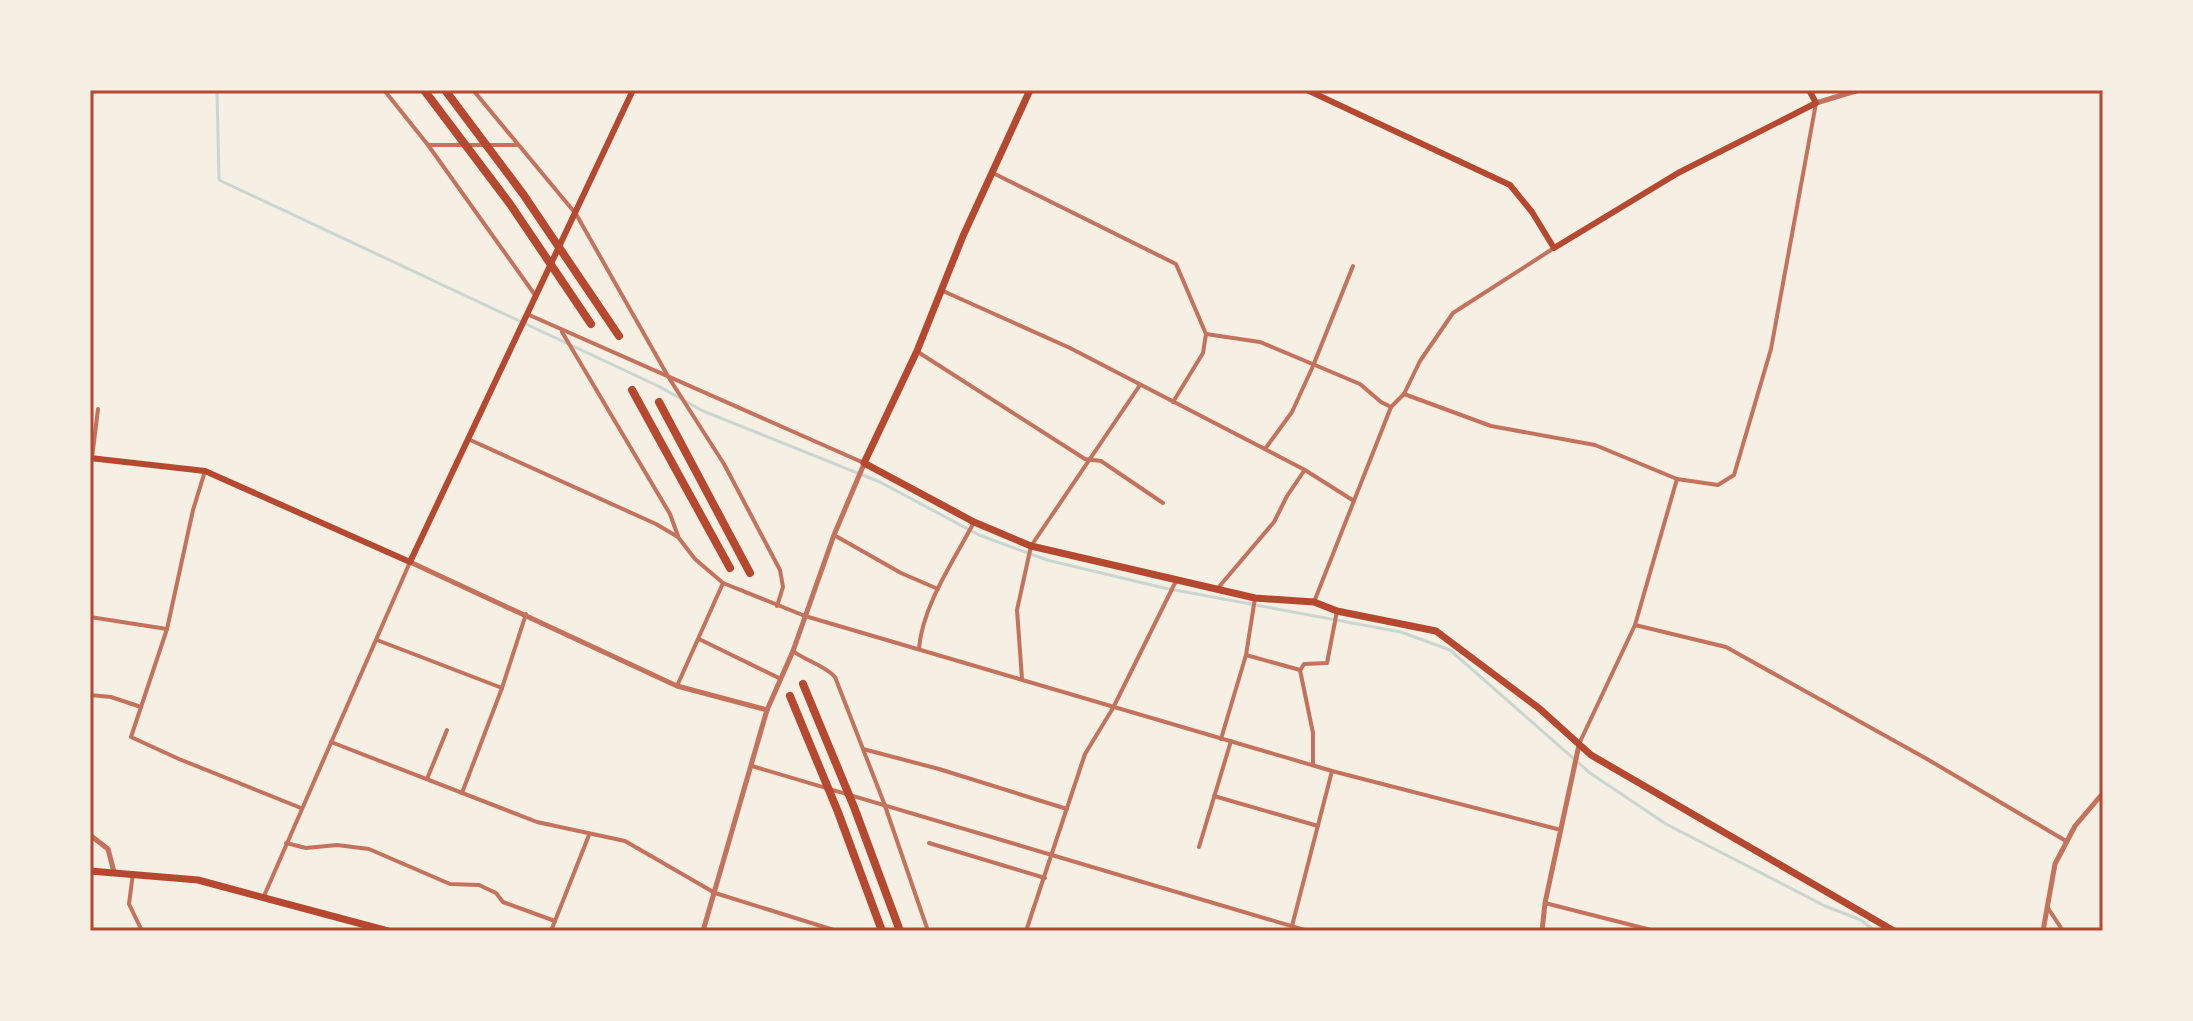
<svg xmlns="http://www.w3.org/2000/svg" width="2193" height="1021" viewBox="0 0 2193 1021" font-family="Lato,sans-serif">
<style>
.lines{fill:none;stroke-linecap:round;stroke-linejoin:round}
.stream{stroke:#c9d6d2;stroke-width:3}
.minor{stroke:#c5725c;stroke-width:4}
.tertiary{stroke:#c5725c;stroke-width:5}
.secondary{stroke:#b5482f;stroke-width:6}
.primary{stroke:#b5482f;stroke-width:7}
.trunk{stroke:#b5482f;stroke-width:7}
.motorway{stroke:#b5482f;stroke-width:8}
.neatline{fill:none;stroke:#b5482f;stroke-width:3}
</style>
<rect width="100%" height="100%" fill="#f6efe4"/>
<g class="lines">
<!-- stream -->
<path class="stream" d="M217,90L219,180L658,386L703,411L880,482L979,535L1047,560L1164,588L1401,632L1450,650L1590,773L1666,824L1825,906L1861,920L1875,931"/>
<!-- minor -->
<g class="minor">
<path d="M384,90L428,145L535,295"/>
<path d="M473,90L576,214L669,378L724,464L780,570L783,587L777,606"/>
<path d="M428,145H517"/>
<path d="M993,173L1176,264L1206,334L1203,353L1173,402"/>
<path d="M943,291L1070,348L1305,470L1354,501"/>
<path d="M527,314L864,463"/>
<path d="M562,332L670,514L678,536"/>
<path d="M1206,334L1260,342L1360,384L1381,402L1391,407"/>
<path d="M918,352L1085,459L1101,461L1163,503"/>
<path d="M1404,394L1491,426L1595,445L1677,479L1718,485L1734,475L1771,349L1816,103"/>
<path d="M468,439L656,524L678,537L695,559L723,583L805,616L1332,771L1561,830"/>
<path d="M1265,449L1292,412L1313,366L1353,266"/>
<path d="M92,458L98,409"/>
<path d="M205,471L193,510L167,629L131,737L179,759L301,808"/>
<path d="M834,535L901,573L938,589"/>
<path d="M1218,588L1274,522L1287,496L1304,471"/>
<path d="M1314,602L1391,407L1404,394L1420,361L1453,313L1554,248"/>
<path d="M90,617L167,629"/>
<path d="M1635,625L1726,647L1927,759L2066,841"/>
<path d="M699,639L781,679"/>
<path d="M377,640L502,688"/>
<path d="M919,648C923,604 954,561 974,522"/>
<path d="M793,651C806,661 824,665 835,677L884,803L928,931"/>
<path d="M1246,655L1300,670L1313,733V764"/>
<path d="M1301,669L1304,664L1327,663L1337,611"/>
<path d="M1022,679L1017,610L1031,546L1140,385"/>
<path d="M677,686L723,583"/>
<path d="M90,695L111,697L141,707"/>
<path d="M1221,739L1246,655L1255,598"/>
<path d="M331,742L537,822L625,841L715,893L837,931"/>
<path d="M1579,744L1635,625L1677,479"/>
<path d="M863,749L939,769L1067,809"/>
<path d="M752,766L1308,931"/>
<path d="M427,779L447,730"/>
<path d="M462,793L502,688L526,614"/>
<path d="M1214,796L1318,826"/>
<path d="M286,843L306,848L337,845L369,849L450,884L479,885L496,893L503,902L555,921"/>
<path d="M929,843L1045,878"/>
<path d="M1199,847L1231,741"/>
<path d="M133,873L129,904L142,931"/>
<path d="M264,896L410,562"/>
<path d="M1545,903L1655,931"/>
<path d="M2048,908L2063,931"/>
<path d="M1292,926L1332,771"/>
<path d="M551,931L589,835"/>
<path d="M1026,931L1085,754L1113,708L1176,581"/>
</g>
<!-- tertiary -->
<g class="tertiary">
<path d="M1816,103L1859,90"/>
<path d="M410,562L677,686L767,710"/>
<path d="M90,835L108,849L114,872"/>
<path d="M703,931L767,710L793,651L834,535L864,464"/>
<path d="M1542,931L1545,903L1579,745"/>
<path d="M2043,931L2055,864L2075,826L2103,793"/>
</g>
<!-- secondary -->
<g class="secondary">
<path d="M1307,90L1510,185L1532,212L1554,248L1678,173L1816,103L1809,90"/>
<path d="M90,458L205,471L410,562L633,90"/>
</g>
<!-- primary -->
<path class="primary" d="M1030,90L963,236L917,351L864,463L974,522L1031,546L1255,598L1314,602L1337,611L1436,631L1540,709L1591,755L1894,931"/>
<!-- trunk -->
<path class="trunk" d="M90,871L198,880L388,931"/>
<!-- motorway -->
<g class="motorway">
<path d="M424,90L510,204L591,324"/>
<path d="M445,90L523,194L619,336"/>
<path d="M632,390L730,568"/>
<path d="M659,402L750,573"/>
<path d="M803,684L854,807L900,931"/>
<path d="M790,696L838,812L882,931"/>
</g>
</g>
<!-- border -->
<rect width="2193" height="1021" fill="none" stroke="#f6efe4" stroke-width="184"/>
<rect x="92" y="92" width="2009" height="837" class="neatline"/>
</svg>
